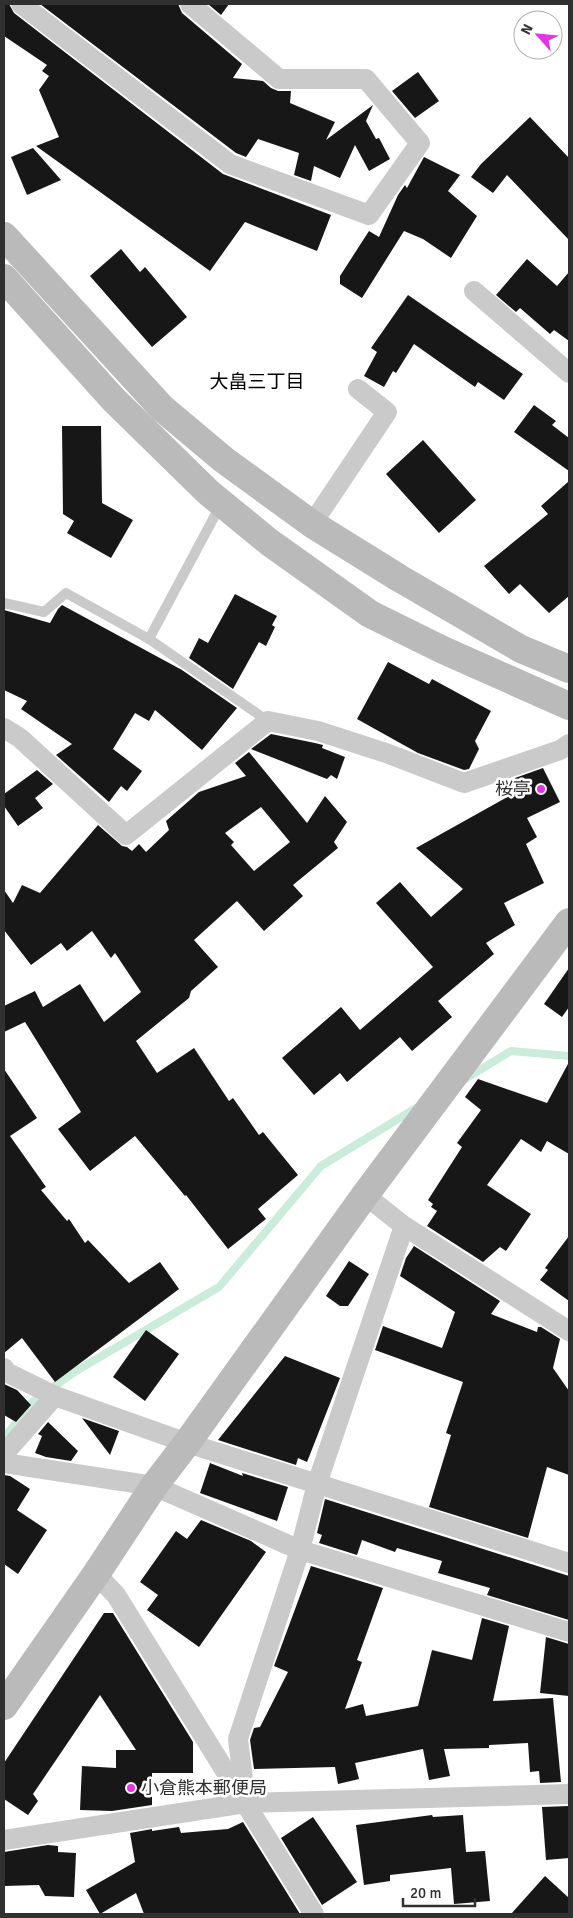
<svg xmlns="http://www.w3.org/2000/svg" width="573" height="1918" viewBox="0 0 573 1918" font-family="Signika,'Noto Sans JP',sans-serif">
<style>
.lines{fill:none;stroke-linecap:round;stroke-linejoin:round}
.stream{stroke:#cbecdb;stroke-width:8}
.building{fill:#171717;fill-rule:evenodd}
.lane{stroke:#cacaca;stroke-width:10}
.street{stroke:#cacaca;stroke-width:20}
.secondary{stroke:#bababa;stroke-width:28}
.poi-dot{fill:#e535e3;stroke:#fff;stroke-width:2}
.labels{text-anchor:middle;stroke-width:5;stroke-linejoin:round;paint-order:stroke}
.poi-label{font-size:18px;fill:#303030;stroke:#fff;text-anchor:end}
.neighbourhood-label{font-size:19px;fill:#000;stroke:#fff}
</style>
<rect width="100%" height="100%" fill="#fff"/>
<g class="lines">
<!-- stream -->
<g class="stream">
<path d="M465,1079L511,1051L569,1056"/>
<path d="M4,1438L32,1402L76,1371L219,1287L321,1166L416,1108"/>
</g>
</g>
<!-- building -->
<g class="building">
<path d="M4,4H9L14,13L223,174L331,215L317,251L245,222L210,271L36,146L59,137L39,90L49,76L42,71L47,65L4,36Z"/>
<path d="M40,4H178L182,13L242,64L233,78L263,81L271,88L278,91H291L290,103L335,122L326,140L373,105L366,121L376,139L379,138L390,159L369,171L355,145L340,178L314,166L311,181L294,175L299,153L258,139L246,157L236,153Z"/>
<path d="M208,4H229L221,15Z"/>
<path d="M418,72L439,101L415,118L392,91Z"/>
<path d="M530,117L569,158V240L507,175L493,193L471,177L481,164Z"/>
<path d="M33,148L61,180L27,195L11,157Z"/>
<path d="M424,157L460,175L448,191L477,216L451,258L423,239L404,231L362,298L340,284V276L369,231L379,237L398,195L405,185L407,188Z"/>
<path d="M121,249L140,272L145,267L187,317L152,347L90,276Z"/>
<path d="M527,259L557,286L569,272V341L554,330L550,334L520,308L516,312L496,295Z"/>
<path d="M408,295L523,374L504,400L478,382L475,387L414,344L396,373L393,371L384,387L364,376L377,352L371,348Z"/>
<path d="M534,405L556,421L552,425L569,438V471L514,432Z"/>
<path d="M62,426H101L102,503L133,520L111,558L67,533L74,521L63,514Z"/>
<path d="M423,440L476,500L439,533L386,474Z"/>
<path d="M569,481V596L549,613L520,584L509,594L484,566L548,514L541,506Z"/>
<path d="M235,594L277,616L272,625L275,627L266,646L259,642L233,689L189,658L199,638L208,643Z"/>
<path d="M62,605L182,670L237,708L202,750L155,710L149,721L135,713L113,749L142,771L127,791L121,786L109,802L56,755L72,744L21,709L27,701L4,690V610L50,623L58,609Z"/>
<path d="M388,662L429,684L432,679L491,711L475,741L479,749L469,769L464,770L418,753L357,719Z"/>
<path d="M271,734L315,743L323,745L322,748L345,757L337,779L331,775L327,779L251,749Z"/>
<path d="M249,752L307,823L325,796L347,822L334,842L338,848L293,885L303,896L264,931L237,901L194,940L218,967L191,991L189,998L136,1041L157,1073L194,1048L229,1101L233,1098L259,1135L263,1132L298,1175L258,1209L266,1219L228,1249L186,1195L185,1196L135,1136L90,1171L58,1129L81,1112L25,1022L4,1032V1006L35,991L43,1007L80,984L104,1022L141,992L115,953L111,958L92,931L67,951L61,943L31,965L4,930V890L13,903L22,885L40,893L98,825L122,846L127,847L132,851L139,844L146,852L169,830L166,821L199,792L246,776L235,763ZM261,807L290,842L254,871L231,845L234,842L225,833Z"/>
<path d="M543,768L560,802L527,818L537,837L526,844L544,883L504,903L515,925L486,943L494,954L438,1001L452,1017L412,1051L400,1037L347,1082L340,1073L314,1095L282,1058L341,1007L360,1030L433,967L376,903L400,882L431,917L463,889L416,848L520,790L515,778Z"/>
<path d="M37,770L53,784L35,798L43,808L18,826L4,806V794Z"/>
<path d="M569,968V1007L562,1017L544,1004Z"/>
<path d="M569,1062V1154L547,1141L541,1152L521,1139L487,1185L531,1214L506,1251L500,1247L483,1262L427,1226L437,1211L431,1207L433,1204L428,1200L462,1147L457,1143L481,1110L465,1097L478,1079L547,1103Z"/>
<path d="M4,1069L37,1118L10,1136L46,1187L41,1190L67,1221L69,1219L85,1243L88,1240L129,1283L160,1262L179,1289L55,1382L22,1338L4,1353Z"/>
<path d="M569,1236V1301L540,1280L548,1270L545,1268Z"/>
<path d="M414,1246L500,1301L491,1314L537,1332L538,1327H541L560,1339L553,1368L569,1391V1475L547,1467L528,1538L429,1507L451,1435L446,1433L463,1382L375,1350L383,1326L442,1348L455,1312L400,1276L406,1258Z"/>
<path d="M349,1261L369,1274L348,1306H340L326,1296Z"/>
<path d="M146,1330L179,1354L145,1401L113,1377Z"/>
<path d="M285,1356L340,1378L307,1462L298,1458L296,1465L218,1440Z"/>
<path d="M4,1384L17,1390L31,1405L16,1422L4,1415Z"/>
<path d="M82,1418L119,1431L110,1455Z"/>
<path d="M48,1422L78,1451L71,1461L46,1457L35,1453L42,1436L38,1434Z"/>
<path d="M210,1463L243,1476L242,1473L288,1487L277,1521L200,1493Z"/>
<path d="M4,1475L10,1476L30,1489L17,1510L47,1530L18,1574L4,1564Z"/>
<path d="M325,1499L569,1576V1620L487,1595L490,1588L438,1573L442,1561L397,1548L395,1552L362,1540L357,1555L319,1543L322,1535L317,1533Z"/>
<path d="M201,1520L251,1541L266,1552L199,1647L147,1610L158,1595L140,1582L176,1531L187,1539Z"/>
<path d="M311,1566L383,1588L357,1660L362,1662L345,1709L363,1704L366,1716L418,1706L432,1650L472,1660L482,1618L509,1626L493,1701L553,1698L561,1782L540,1783L539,1771L530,1772L528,1743L489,1745V1748L444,1749L450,1776L429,1780L423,1749L355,1763L359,1779L338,1784L335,1767L254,1769L250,1740L254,1728L260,1727L288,1672L274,1666Z"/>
<path d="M104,1613H113L193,1742V1773H152V1805L112,1811L80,1810L82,1766L116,1768V1750H136L100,1695L33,1794L38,1801L28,1815L4,1799V1763Z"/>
<path d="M546,1637L569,1644V1696L540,1693Z"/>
<path d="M569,1806V1858L546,1860L542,1807Z"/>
<path d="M432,1815L433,1817L463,1815L466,1852L485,1851L490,1901L454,1904L451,1868L390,1875V1881L364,1885L356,1825Z"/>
<path d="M313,1817L357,1882L322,1905L281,1838Z"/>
<path d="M243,1822L300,1914H144L136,1893L100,1914L86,1890L135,1862L130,1833L152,1829V1831L179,1827L181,1833L228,1829Z"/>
<path d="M48,1845L58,1846V1852L76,1853L74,1897L45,1896L39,1885L4,1886V1852Z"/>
<path d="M545,1876L569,1898V1914H511Z"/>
</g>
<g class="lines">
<!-- lane -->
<g class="lane">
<path d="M4,603L44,612L66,593L149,639L268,721"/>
<path d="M149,639L221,504"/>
</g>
<!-- street -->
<g class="street">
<path d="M21,4L230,164L369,215L420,143L366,79H279L190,4"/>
<path d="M474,291L569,373"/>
<path d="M312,524L387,412L358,389"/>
<path d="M4,728L20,738L126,835L268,721L318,731L386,753L464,783L560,750L569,744"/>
<path d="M365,1195L404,1226L569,1331"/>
<path d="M4,1368L6,1372L55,1396L187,1443L569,1563"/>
<path d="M4,1454L55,1396"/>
<path d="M4,1463L154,1486L300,1550L569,1632"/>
<path d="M96,1574L116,1595L314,1914"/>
<path d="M246,1803L238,1739L300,1550L317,1484L404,1226"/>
<path d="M4,1840L246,1803L569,1794"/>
</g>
<!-- secondary -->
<g class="secondary">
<path d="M4,236L162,408L224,460L312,524L399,578L521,649L569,669"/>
<path d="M4,278L113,399L208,492L269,542L370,614L443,650L569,706"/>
<path d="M4,1706L96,1574L154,1486L187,1443L365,1195L569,922"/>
</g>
</g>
<!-- markers -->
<g class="poi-dot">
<circle cx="541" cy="789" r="5"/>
<circle cx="131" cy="1788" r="5"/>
</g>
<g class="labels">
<!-- poi labels -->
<g class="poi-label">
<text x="531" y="795">桜亭</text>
<text x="141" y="1794" text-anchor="start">小倉熊本郵便局</text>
</g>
<!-- neighbourhood labels -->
<g class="neighbourhood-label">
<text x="257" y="388">大畠三丁目</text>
</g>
</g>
<!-- border -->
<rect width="573" height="1918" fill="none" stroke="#303030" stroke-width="10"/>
<!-- north arrow -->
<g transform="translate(538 35) rotate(297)"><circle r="24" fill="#ffffff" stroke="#acacac"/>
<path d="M0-4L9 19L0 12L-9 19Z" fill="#e535e3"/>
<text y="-8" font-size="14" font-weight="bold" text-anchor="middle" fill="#303030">N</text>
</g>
<!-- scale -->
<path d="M403 1898v8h72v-8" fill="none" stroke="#303030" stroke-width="2.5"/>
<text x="410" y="1898" font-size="15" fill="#303030" stroke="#ffffff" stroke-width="4" paint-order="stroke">20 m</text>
</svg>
